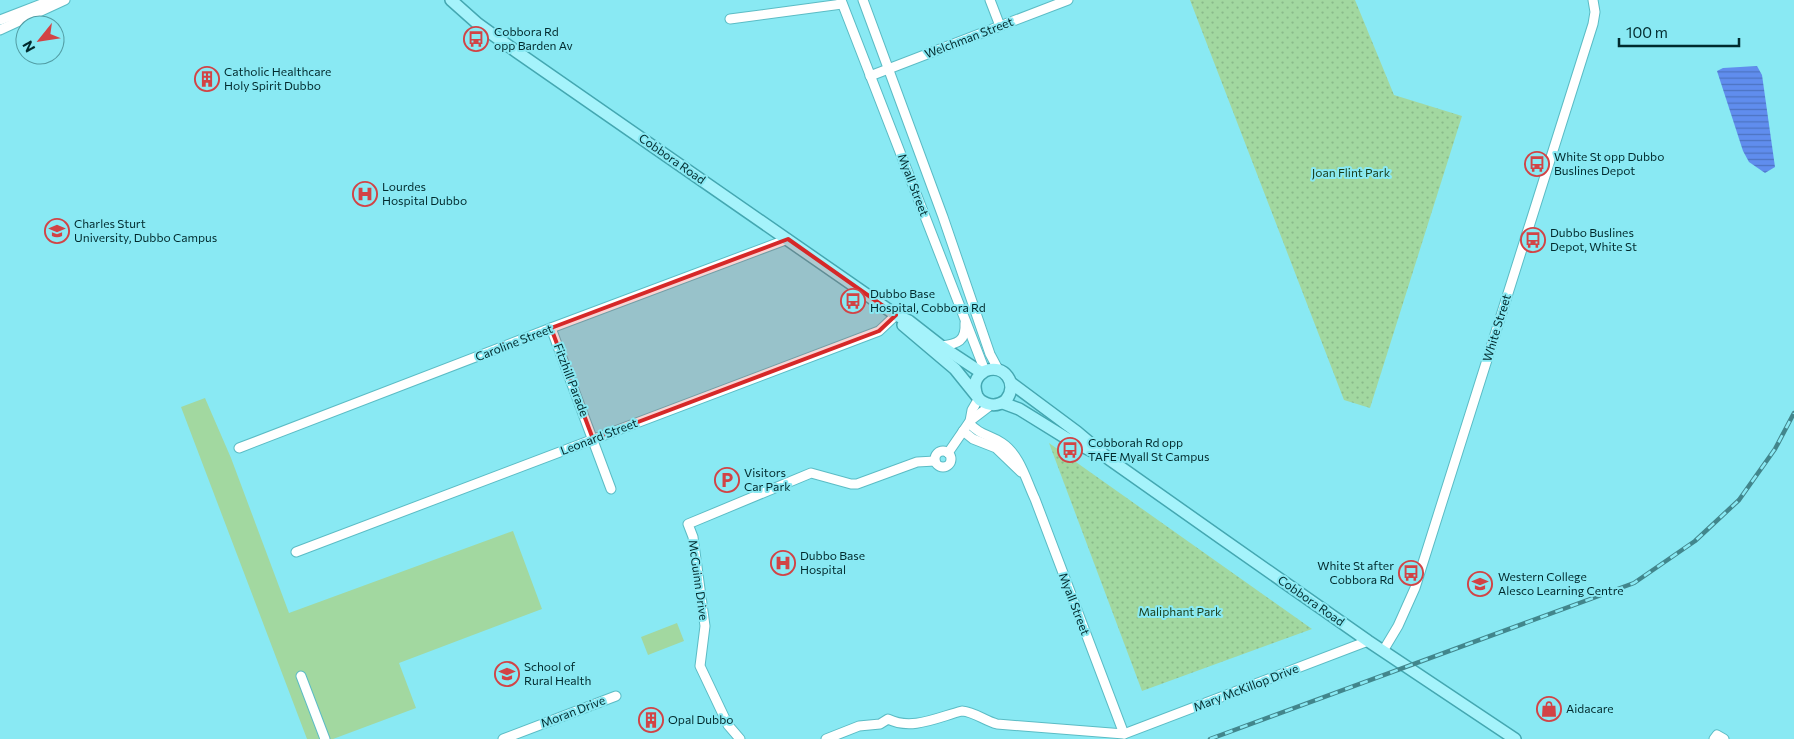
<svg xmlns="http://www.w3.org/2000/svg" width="1794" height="739" viewBox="0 0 1794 739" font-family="Commissioner,sans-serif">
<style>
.grass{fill:#a2d8a0}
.park{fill:url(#park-dots)}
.water{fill:url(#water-rules)}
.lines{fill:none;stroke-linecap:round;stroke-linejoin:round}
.minor-casing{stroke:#5bbcc5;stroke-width:11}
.major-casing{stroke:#44a7b1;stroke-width:14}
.minor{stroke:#fff;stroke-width:9}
.major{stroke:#a5f3fb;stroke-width:11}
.rail-casing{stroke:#42868c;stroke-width:4.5}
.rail{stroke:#89e9f3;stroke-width:2.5;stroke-dasharray:8;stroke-linecap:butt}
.marked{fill:#d62828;fill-opacity:0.2;stroke:#d62828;stroke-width:4;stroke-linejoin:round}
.labels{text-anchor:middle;stroke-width:4;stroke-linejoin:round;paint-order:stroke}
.poi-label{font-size:12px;fill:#002a2d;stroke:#89e9f3;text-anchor:start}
.street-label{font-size:12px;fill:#002a2d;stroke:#89e9f3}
.park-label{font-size:12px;fill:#183c19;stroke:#89e9f3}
</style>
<defs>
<pattern id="park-dots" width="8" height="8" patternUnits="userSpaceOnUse" patternTransform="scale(1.25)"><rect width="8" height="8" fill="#a2d8a0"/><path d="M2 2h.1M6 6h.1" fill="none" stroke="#8aba8a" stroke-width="1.8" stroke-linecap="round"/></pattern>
<pattern id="water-rules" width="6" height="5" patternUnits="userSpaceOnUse" patternTransform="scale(1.25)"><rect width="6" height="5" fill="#608dee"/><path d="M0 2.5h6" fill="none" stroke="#4d73c1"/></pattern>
</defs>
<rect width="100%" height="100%" fill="#89e9f3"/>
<!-- grass -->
<g class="grass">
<path d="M205,398L231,458L289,613L513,531L542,609L399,663L416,708L333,739H307L181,407Z"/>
<path d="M677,623L684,641L648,655L641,637Z"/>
</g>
<!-- park -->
<g class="park">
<path d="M1190,0H1355L1394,95L1462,116L1370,408L1344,400Z"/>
<path d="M1049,443L1312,629L1142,691Z"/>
</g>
<!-- water -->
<path class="water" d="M1757,66L1762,75L1775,167L1765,173L1749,162L1743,151L1717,71L1723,68Z"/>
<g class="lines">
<defs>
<g id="minor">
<path d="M841,0L985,371"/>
<path d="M863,0L943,217L990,354L998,369"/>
<path d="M990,0L1000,26"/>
<path d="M730,19L842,4"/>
<path d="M0,20L52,0"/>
<path d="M0,30L65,0"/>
<path d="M870,76L1068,0"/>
<path d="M551,328L611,489"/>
<path d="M941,346C958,344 966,341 965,323"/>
<path d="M970,421L991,405"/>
<path d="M969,423C981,436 989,434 1002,443C1020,455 1026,480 1035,499L1124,734"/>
<path d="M963,431L973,439L996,448L1021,472"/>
<path d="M239,448L551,328L788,239"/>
<circle cx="943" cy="459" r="8"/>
<path d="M948,453L970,421L972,410L979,398"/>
<path d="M296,552L879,331L896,315"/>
<path d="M1383,651L1398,626L1415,588L1593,24L1595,12L1593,0"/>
<path d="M301,676L325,739"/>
<path d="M503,739L616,696"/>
<path d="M740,739L728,725L700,666L705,626L693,537L688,524L811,473L851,484H857L917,462L935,461"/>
<path d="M826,739L859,726L880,724L888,719C912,731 938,717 962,711C975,712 985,721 997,724L1124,734L1368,641"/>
<path d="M1714,739L1717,735L1724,739"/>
</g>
<g id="major">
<path d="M451,0L478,24L517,52L896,315L909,321L941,346L982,373"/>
<path d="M903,325L955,369L980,400C989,406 997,407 1006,400C1019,384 1004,363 985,371C975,377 973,385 977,396"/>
<path d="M1011,383L1077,432L1109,459L1221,538L1368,641L1515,739"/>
<path d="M1003,403L1019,409L1066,438L1094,452"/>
</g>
</defs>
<!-- minor casing -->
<use href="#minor" class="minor-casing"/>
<!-- major casing -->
<use href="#major" class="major-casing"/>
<!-- minor -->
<use href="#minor" class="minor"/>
<!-- major -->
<use href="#major" class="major"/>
<defs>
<path id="rail" d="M1210,739L1634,583L1695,541L1739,500L1775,449L1794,413"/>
</defs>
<!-- rail casing -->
<use href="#rail" class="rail-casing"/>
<!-- rail -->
<use href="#rail" class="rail"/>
</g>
<!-- marked area -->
<path class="marked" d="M788,239L896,315L879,331L593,439L551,328Z"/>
<!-- icons -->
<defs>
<symbol id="bus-ring" viewBox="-11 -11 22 22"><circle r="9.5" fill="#89e9f3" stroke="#d24345" stroke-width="1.5"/><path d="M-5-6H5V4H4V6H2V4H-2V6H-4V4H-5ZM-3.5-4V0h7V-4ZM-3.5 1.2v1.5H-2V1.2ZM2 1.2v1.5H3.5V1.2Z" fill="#d24345"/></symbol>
<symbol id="building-ring" viewBox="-11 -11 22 22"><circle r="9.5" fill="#89e9f3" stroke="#d24345" stroke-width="1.5"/><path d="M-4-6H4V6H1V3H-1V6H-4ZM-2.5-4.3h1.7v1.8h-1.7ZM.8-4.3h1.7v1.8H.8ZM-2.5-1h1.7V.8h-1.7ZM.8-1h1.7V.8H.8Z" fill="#d24345"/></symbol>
<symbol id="hospital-ring" viewBox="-11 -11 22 22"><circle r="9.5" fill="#89e9f3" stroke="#d24345" stroke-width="1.5"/><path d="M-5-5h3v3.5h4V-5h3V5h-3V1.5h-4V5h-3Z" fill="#d24345"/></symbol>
<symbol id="university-ring" viewBox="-11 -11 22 22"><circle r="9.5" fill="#89e9f3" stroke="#d24345" stroke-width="1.5"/><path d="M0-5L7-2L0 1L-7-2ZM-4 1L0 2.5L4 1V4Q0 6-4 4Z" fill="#d24345"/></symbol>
<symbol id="parking-ring" viewBox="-11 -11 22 22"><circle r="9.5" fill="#89e9f3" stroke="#d24345" stroke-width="1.5"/><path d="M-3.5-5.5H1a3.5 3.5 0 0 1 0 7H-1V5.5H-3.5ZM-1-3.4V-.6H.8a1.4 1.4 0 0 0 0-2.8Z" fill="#d24345"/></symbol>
<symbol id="shop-ring" viewBox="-11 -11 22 22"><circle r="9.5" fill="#89e9f3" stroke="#d24345" stroke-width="1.5"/><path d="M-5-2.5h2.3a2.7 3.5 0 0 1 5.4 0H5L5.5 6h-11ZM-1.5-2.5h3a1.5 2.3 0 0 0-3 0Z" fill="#d24345"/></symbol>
</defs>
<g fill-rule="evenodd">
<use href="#bus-ring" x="462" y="25" width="28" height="28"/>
<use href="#building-ring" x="193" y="65" width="28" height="28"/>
<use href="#bus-ring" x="1523" y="150" width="28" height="28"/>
<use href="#hospital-ring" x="351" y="180" width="28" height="28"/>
<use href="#university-ring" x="43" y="217" width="28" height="28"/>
<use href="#bus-ring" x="1519" y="226" width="28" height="28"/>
<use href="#bus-ring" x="839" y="287" width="28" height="28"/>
<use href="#bus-ring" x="1056" y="436" width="28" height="28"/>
<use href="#parking-ring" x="713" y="466" width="28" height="28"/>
<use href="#hospital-ring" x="769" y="549" width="28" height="28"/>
<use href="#bus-ring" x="1397" y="559" width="28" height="28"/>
<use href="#university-ring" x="1466" y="570" width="28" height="28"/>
<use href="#university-ring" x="493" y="660" width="28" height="28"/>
<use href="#shop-ring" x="1535" y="695" width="28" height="28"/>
<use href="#building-ring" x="637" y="706" width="28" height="28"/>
</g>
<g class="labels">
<!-- poi labels -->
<g class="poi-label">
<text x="494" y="36">Cobbora Rd<tspan x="494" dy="14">opp Barden Av</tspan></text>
<text x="224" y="76">Catholic Healthcare<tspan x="224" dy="14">Holy Spirit Dubbo</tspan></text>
<text x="1554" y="161">White St opp Dubbo<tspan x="1554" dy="14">Buslines Depot</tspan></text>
<text x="382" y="191">Lourdes<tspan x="382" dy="14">Hospital Dubbo</tspan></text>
<text x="74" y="228">Charles Sturt<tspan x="74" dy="14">University, Dubbo Campus</tspan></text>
<text x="1550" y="237">Dubbo Buslines<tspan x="1550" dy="14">Depot, White St</tspan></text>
<text x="870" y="298">Dubbo Base<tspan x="870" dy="14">Hospital, Cobbora Rd</tspan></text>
<text x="1088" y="447">Cobborah Rd opp<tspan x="1088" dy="14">TAFE Myall St Campus</tspan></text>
<text x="744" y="477">Visitors<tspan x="744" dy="14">Car Park</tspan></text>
<text x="800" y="560">Dubbo Base<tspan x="800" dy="14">Hospital</tspan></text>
<text x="1394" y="570" text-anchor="end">White St after<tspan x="1394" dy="14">Cobbora Rd</tspan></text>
<text x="1498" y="581">Western College<tspan x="1498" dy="14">Alesco Learning Centre</tspan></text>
<text x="524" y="671">School of<tspan x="524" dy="14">Rural Health</tspan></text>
<text x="1566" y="713">Aidacare</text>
<text x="668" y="724">Opal Dubbo</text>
</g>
<!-- street labels -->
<g class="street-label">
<text transform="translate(969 38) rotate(-21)" y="4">Welchman Street</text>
<text transform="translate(672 159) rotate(35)" y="4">Cobbora Road</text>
<text transform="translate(913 185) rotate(69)" y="4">Myall Street</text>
<text transform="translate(1497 328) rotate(-73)" y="4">White Street</text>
<text transform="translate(514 343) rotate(-21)" y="4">Caroline Street</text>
<text transform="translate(571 380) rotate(69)" y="4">Fitzhill Parade</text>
<text transform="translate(599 437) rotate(-21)" y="4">Leonard Street</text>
<text transform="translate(698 580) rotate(82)" y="4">McGuinn Drive</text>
<text transform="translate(1311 601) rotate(35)" y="4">Cobbora Road</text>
<text transform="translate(1074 604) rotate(69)" y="4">Myall Street</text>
<text transform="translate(1246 688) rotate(-21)" y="4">Mary McKillop Drive</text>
<text transform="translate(573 712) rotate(-21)" y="4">Moran Drive</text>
</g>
<!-- park labels -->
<g class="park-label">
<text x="1351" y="177">Joan Flint Park</text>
<text x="1180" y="616">Maliphant Park</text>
</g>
</g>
<!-- north arrow -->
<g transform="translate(40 40) rotate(240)"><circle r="24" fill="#89e9f3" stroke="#529da4"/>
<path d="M0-4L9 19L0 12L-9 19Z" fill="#d24345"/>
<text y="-8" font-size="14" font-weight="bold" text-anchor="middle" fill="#002a2d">N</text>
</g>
<!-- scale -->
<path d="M1619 38v8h120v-8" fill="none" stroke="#002a2d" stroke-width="2.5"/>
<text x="1626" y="38" font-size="15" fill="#002a2d" stroke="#89e9f3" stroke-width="4" paint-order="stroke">100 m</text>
</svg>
